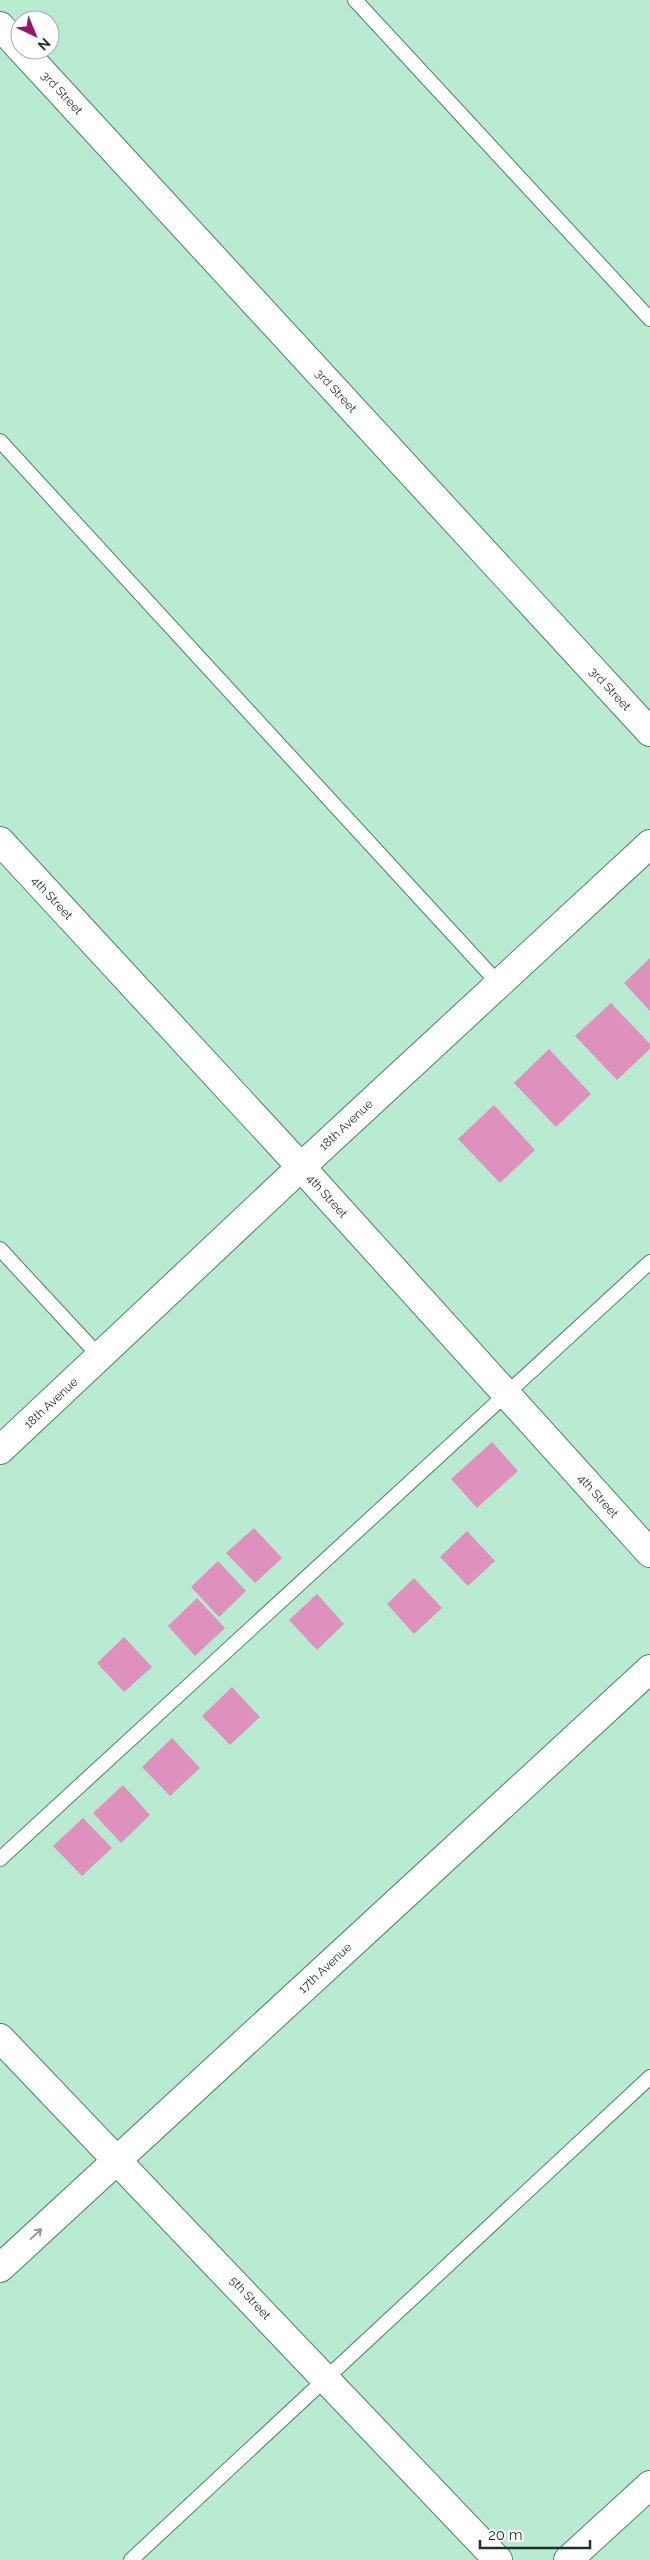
<svg xmlns="http://www.w3.org/2000/svg" width="650" height="2560" viewBox="0 0 650 2560" font-family="Raleway,sans-serif">
<style>
.building{fill:#df91be}
.lines{fill:none;stroke-linecap:round;stroke-linejoin:round}
.service-casing{stroke:#507e6a;stroke-width:16}
.minor-casing{stroke:#507e6a;stroke-width:30}
.tertiary-casing{stroke:#507e6a;stroke-width:30}
.service{stroke:#fff;stroke-width:14}
.minor{stroke:#fff;stroke-width:28}
.tertiary{stroke:#fff;stroke-width:28}
.oneway{stroke:#8e9894}
.labels{text-anchor:middle;stroke-width:4;stroke-linejoin:round;paint-order:stroke}
.street-label{font-size:12px;fill:#1e3229;stroke:#fefffe}
</style>
<rect width="100%" height="100%" fill="#b9ebd3"/>
<!-- building -->
<g class="building">
<path d="M650,958V1011L624,983Z"/>
<path d="M611,1003L650,1044V1049L617,1080L575,1036Z"/>
<path d="M549,1049L591,1094L556,1127L514,1083Z"/>
<path d="M494,1105L535,1150L500,1183L458,1139Z"/>
<path d="M492,1442L518,1471L477,1508L451,1479Z"/>
<path d="M254,1528L282,1558L255,1583L226,1553Z"/>
<path d="M467,1531L495,1561L468,1586L440,1557Z"/>
<path d="M218,1561L246,1591L219,1617L191,1587Z"/>
<path d="M414,1578L442,1608L414,1634L387,1604Z"/>
<path d="M317,1594L344,1624L317,1650L289,1620Z"/>
<path d="M197,1598L225,1628L195,1656L168,1626Z"/>
<path d="M124,1637L152,1667L124,1692L97,1663Z"/>
<path d="M232,1687L260,1717L230,1745L202,1716Z"/>
<path d="M172,1738L200,1768L170,1796L142,1767Z"/>
<path d="M123,1785L150,1815L121,1843L93,1813Z"/>
<path d="M83,1818L112,1848L82,1876L53,1846Z"/>
</g>
<g class="lines">
<defs>
<g id="service">
<path d="M355,0L650,319"/>
<path d="M0,441L499,984"/>
<path d="M0,1249L100,1357"/>
<path d="M0,1859L650,1262"/>
<path d="M131,2560L650,2077"/>
</g>
<g id="minor">
<path d="M0,26L20,48"/>
<path d="M22,50L650,732"/>
<path d="M0,841L301,1167L650,1553"/>
<path d="M0,1450L301,1167L650,844"/>
<path d="M0,2038L498,2560"/>
<path d="M0,2268L650,1669"/>
</g>
<path id="tertiary" d="M568,2560L650,2485"/>
</defs>
<!-- service casing -->
<use href="#service" class="service-casing"/>
<!-- minor casing -->
<use href="#minor" class="minor-casing"/>
<!-- tertiary casing -->
<use href="#tertiary" class="tertiary-casing"/>
<!-- service -->
<use href="#service" class="service"/>
<!-- minor -->
<use href="#minor" class="minor"/>
<!-- tertiary -->
<use href="#tertiary" class="tertiary"/>
</g>
<!-- one-way arrows -->
<defs><path id="oneway-shaft" d="M-6 0H5M1.5-3L5.5 0L1.5 3" fill="none" stroke-width="1.6" stroke-linecap="round" stroke-linejoin="round" transform="scale(1.25)"/></defs>
<use class="oneway" href="#oneway-shaft" transform="translate(36 2234) rotate(-43)"/>
<g class="labels">
<!-- street labels -->
<g class="street-label">
<text transform="translate(62 93) rotate(47)" y="4">3rd Street</text>
<text transform="translate(336 391) rotate(47)" y="4">3rd Street</text>
<text transform="translate(610 689) rotate(47)" y="4">3rd Street</text>
<text transform="translate(52 898) rotate(47)" y="4">4th Street</text>
<text transform="translate(346 1125) rotate(-43)" y="4">18th Avenue</text>
<text transform="translate(327 1196) rotate(48)" y="4">4th Street</text>
<text transform="translate(51 1403) rotate(-43)" y="4">18th Avenue</text>
<text transform="translate(598 1496) rotate(48)" y="4">4th Street</text>
<text transform="translate(325 1968) rotate(-43)" y="4">17th Avenue</text>
<text transform="translate(250 2298) rotate(47)" y="4">5th Street</text>
</g>
</g>
<!-- north arrow -->
<g transform="translate(35 35) rotate(136)"><circle r="24" fill="#fefffe" stroke="#a4ada9"/>
<path d="M0-4L9 19L0 12L-9 19Z" fill="#96166f"/>
<text y="-8" font-size="14" font-weight="bold" text-anchor="middle" fill="#1e3229">N</text>
</g>
<!-- scale -->
<path d="M480 2540v8h110v-8" fill="none" stroke="#1e3229" stroke-width="2.5"/>
<text x="488" y="2540" font-size="15" fill="#1e3229" stroke="#fefffe" stroke-width="4" paint-order="stroke">20 m</text>
</svg>
